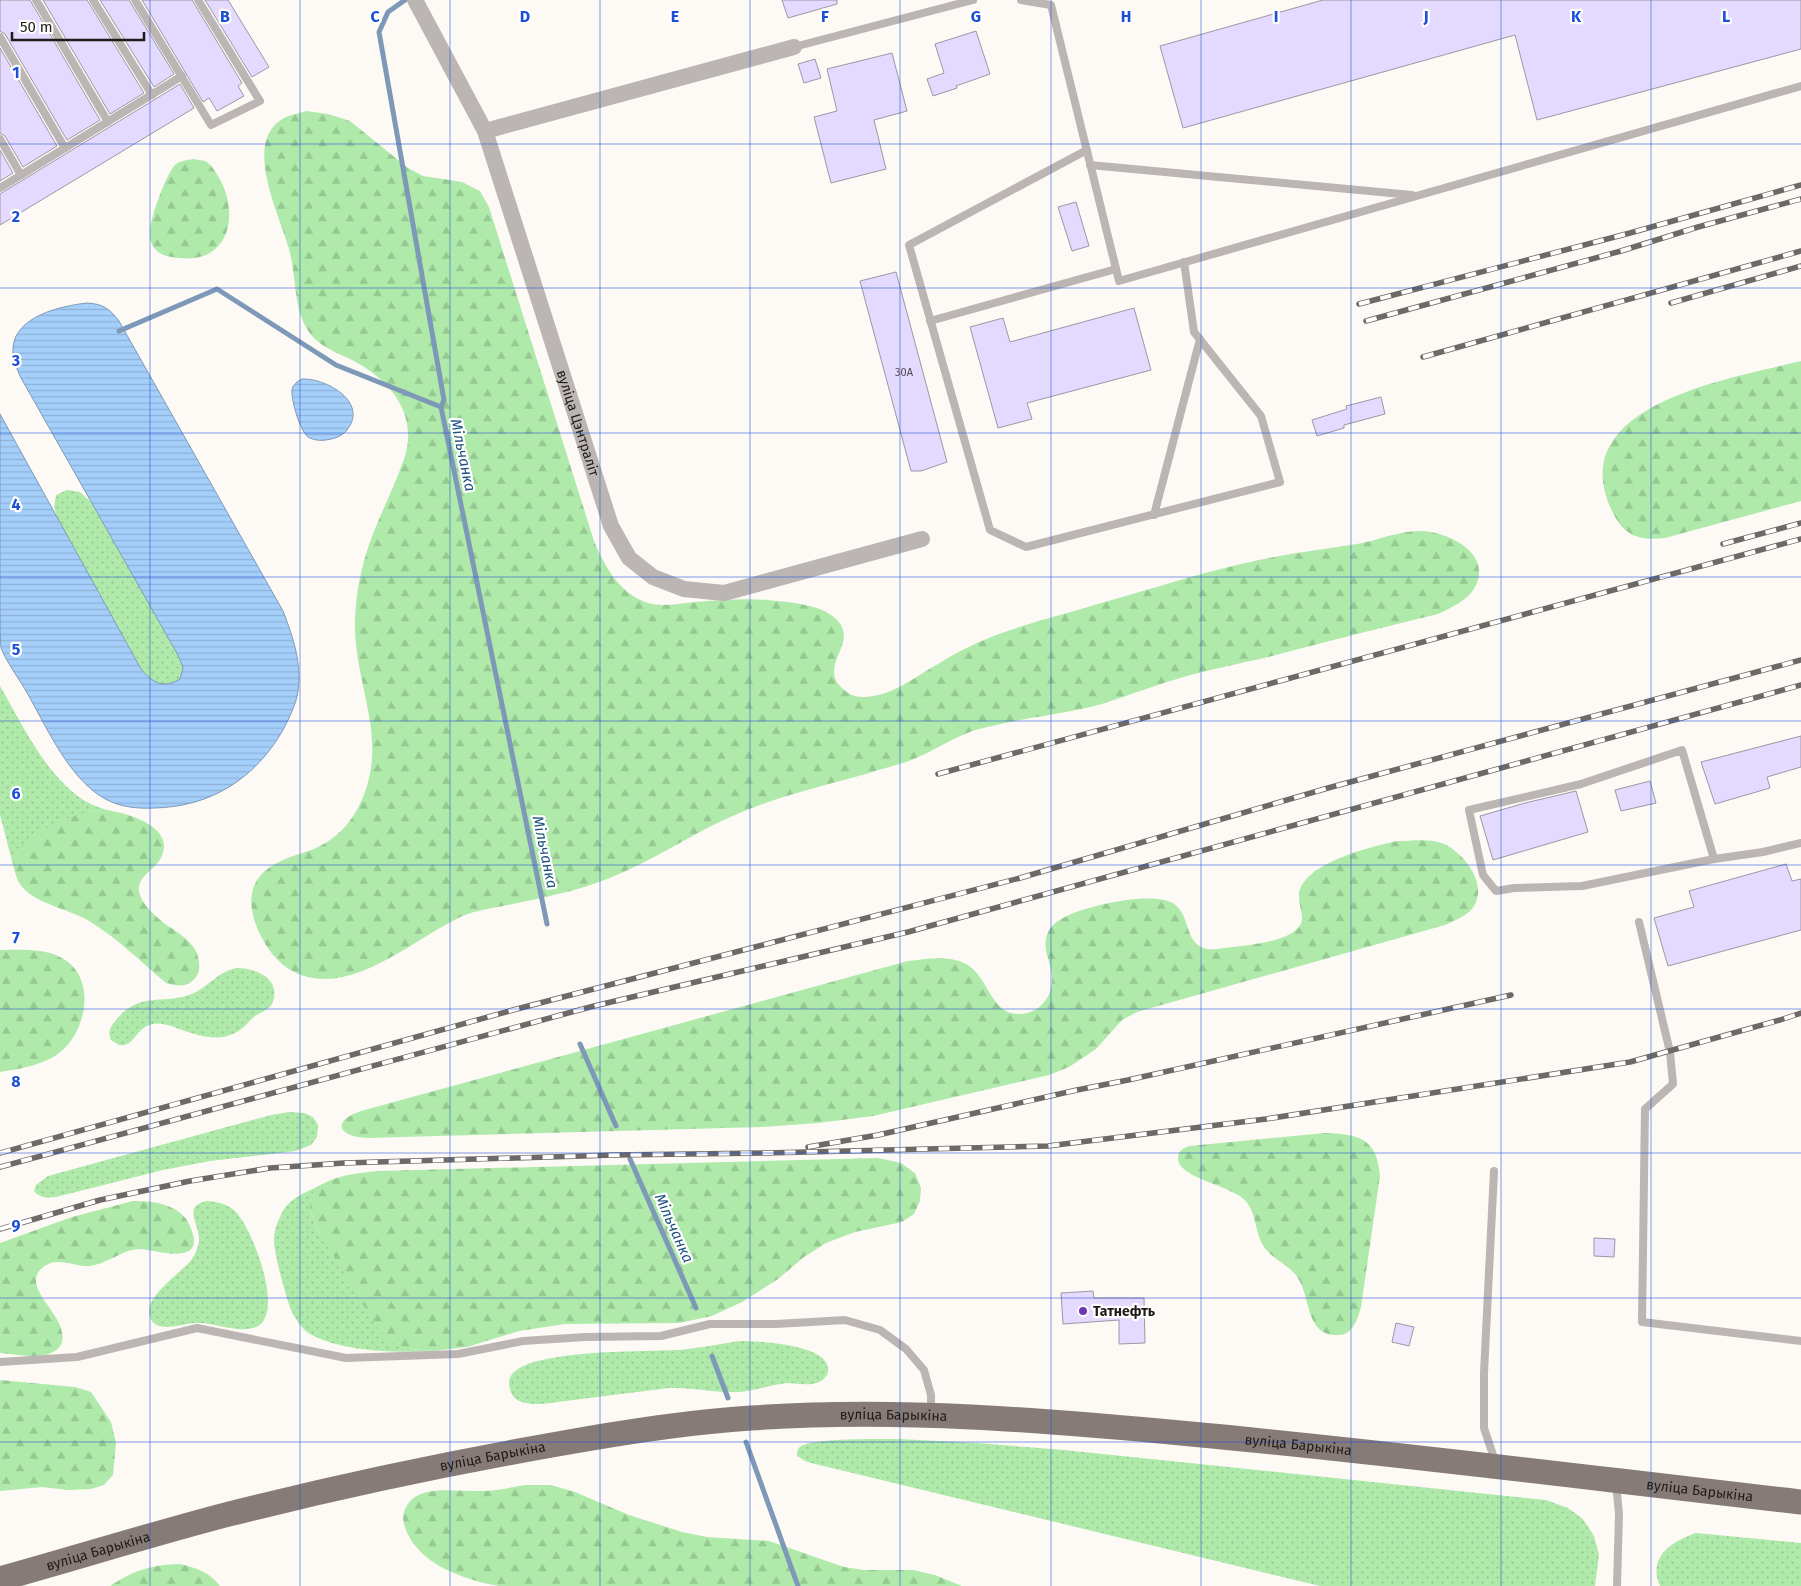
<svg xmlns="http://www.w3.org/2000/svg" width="1801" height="1586" viewBox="0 0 1801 1586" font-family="'Fira Sans',sans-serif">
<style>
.grass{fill:url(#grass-dots)}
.forest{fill:url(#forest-firs)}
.water{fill:url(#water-rules);stroke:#7d99b7}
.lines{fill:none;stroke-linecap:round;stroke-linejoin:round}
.stream{stroke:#7d99b7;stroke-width:5}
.building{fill:#e4d9fe;stroke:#9b98a4}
.lane{stroke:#bbb5b3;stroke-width:8}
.street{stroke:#bbb5b3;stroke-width:16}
.primary{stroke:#877b78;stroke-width:25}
.rail-casing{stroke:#6d6966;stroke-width:5.5}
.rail{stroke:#fff;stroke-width:4;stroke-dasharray:11;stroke-linecap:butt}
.grid{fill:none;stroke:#1d4ed8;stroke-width:1;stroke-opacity:0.55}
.poi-dot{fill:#6e37ad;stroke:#fff;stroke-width:2}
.labels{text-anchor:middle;stroke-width:4.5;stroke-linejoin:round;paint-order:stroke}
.number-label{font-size:11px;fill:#504a52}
.street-label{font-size:14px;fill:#1f1b18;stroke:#fff}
.poi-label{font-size:14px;font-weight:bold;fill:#1f1b18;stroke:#fff;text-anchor:start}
.water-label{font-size:15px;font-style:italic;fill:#215381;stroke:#fff}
.grid-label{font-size:16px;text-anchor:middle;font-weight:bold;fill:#1d4ed8;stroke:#fff;stroke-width:4.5;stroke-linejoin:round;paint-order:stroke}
</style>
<defs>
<pattern id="grass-dots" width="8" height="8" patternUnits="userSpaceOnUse" patternTransform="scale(1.25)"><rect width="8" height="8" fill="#afeaab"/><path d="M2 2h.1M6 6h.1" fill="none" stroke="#96c892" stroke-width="1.8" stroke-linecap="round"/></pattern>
<pattern id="forest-firs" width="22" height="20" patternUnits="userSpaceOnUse" patternTransform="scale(1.25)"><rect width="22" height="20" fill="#afeaab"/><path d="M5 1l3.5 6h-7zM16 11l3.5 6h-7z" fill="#96c892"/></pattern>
<pattern id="water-rules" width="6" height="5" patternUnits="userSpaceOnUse" patternTransform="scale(1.25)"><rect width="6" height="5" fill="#a5cffb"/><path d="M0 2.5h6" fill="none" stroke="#8eb1d6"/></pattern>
</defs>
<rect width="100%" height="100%" fill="#fdf9f5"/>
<!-- grass -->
<g class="grass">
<path d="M67,490L80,492L91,502L179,657L183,668L180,679C162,689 153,683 141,669L57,517L54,507L56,495Z"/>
<path d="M0,686C22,724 43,770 79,797C87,803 97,807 107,810L91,811L74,816L15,864L16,876L0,815Z"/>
<path d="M237,968C258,968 284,981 271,1006C266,1010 260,1013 255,1016C250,1020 246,1026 241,1029C223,1043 202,1037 182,1030C173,1027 163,1022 153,1024C135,1027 136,1047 119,1045L111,1040C107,1031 111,1026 117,1019C141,990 165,1006 194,993C210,985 219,971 237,968Z"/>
<path d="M289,1112L304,1113L313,1117L318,1125L317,1137L311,1145L296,1151L210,1161L163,1170L56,1197C46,1198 40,1198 34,1191L36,1185L48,1176L271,1115Z"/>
<path d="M323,1184C304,1202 310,1213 320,1234L410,1349L433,1351C397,1353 342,1352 310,1334C302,1329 295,1319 291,1310C286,1297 274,1254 274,1240C274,1230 278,1220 283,1211C291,1197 309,1191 323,1184Z"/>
<path d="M207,1201C217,1202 226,1203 235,1211C252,1227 286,1315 256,1327C239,1334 214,1322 196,1323C184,1323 161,1333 152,1321C137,1300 182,1273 192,1259C196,1253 199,1245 199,1238C198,1222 183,1206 207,1201Z"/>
<path d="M739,1341C757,1341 828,1344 828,1369C829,1374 824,1379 821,1381C811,1387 797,1383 787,1383C770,1385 754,1391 738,1392C715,1393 692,1387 669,1388L542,1404C533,1404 523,1404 516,1399C513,1397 511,1393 510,1389C504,1372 525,1364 538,1361C584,1350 632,1352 679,1350C699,1348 719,1344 739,1341Z"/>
<path d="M899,1439L977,1443L1064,1450L1546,1500L1568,1508L1583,1519L1594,1536L1599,1555L1595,1586H1320L807,1462L797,1456C797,1451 798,1448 801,1446C814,1438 881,1439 899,1439Z"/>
<path d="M1696,1533L1801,1543V1586H1660C1647,1557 1672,1541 1696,1533Z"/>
</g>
<!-- forest -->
<g class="forest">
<path d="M306,111L328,114L350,121L408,168L423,176L462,182L480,191L489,207L594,541C605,567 621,597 652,604C666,607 682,603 696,602C720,600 744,598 768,600C788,602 821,604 836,619C861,643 816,665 843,689C849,694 854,697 863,697C892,697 914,677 938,664C950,656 964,649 977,643C1015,626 1058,616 1098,604C1152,589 1205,571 1259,560C1292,553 1325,549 1357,544C1379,540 1400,530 1423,531C1451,533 1494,555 1474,589C1466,601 1451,608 1438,614C1380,628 1322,643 1264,658C1238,664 1212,669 1187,676C1158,684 1130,695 1102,704C1065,714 1028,717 992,726C984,728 977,729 970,732C949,740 930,753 909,761C895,766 880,769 866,774C823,786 779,796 737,814C692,833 652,862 607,879C572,893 535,899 498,907C487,909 476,911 465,915C418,935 356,995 301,975C284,969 270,954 262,938C246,908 245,878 279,862C292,855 307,853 320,846C337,837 350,824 359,806C392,739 353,687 355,619C356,593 361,567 370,542C380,514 394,488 404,459C419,415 391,380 352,360C336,352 317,346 307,329C294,307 296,277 290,253C282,218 240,142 284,118C289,115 301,113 306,111Z"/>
<path d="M194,159C197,160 202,160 205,161C211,164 215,171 218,176C240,212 231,264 179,258C171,257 161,256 155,249C151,244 149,238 150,231C150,219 167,171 176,164C182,160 188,160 194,159Z"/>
<path d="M1801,361V501L1665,538C1639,541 1624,536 1612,511C1561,404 1733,378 1801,361Z"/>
<path d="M107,810C127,813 177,827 161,858C154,871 134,877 140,895C143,904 152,913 159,919C174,932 197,940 199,962C200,971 198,977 191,982C183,988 174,985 166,983C141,962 116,937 89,921C65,906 17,902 15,869C14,857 21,846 30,839C42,829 75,813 92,811C96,810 102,810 107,810Z"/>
<path d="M1398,841C1412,841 1431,838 1444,844C1464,853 1488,884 1474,906C1468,916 1455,920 1445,925L1137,1012L1122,1020L1096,1049L1069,1067L1049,1075L873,1116L818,1123L762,1127L367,1138C338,1137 331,1121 361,1111L908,961C925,959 947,955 964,963C990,974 990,1022 1027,1013C1044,1009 1053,993 1052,976C1051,962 1042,950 1047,935C1049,927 1057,921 1065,917C1085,906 1154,890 1174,904C1193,916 1182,953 1217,949C1237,946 1282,944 1297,929C1307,920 1299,909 1299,897C1298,864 1373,846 1398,841Z"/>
<path d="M0,950C19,950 43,948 60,957C99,976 87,1036 55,1056C38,1066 19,1069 0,1072Z"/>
<path d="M1325,1133C1360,1134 1377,1139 1380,1176L1361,1307C1358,1318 1353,1334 1340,1335C1306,1338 1311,1300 1299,1280C1291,1265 1273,1260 1264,1247C1255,1234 1257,1217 1248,1204C1244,1198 1237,1194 1230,1191C1218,1184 1177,1175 1178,1158C1178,1150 1184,1148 1190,1146Z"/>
<path d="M878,1158L901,1163L915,1173L921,1188L920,1201L914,1214L902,1222L855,1232L826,1243L804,1257L778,1279L742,1302L712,1316L679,1323L565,1324L519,1331L467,1347L433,1351L410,1349L390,1342L376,1326L320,1234C316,1225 310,1214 310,1204C311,1176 359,1173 379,1171Z"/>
<path d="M133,1201C157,1201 187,1205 193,1235C201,1266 153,1249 139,1249C121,1250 108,1264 89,1266C74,1267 56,1255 42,1268C19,1288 69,1316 62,1342C60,1349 53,1353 45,1355C31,1358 14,1354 0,1353V1243L72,1217Z"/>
<path d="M0,1380L75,1387L91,1392L111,1422L116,1443L113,1475L104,1485L91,1489L68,1490L42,1487L0,1491Z"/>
<path d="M525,1485H551L575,1492L629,1515L682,1532L707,1537L769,1541L844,1567L864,1570H913L935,1575L962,1586H499C464,1580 414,1563 404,1524C401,1515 406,1503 415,1497C431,1486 464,1492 483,1491C497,1491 511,1487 525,1485Z"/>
<path d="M180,1564C197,1568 209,1572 220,1586H110C134,1570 151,1565 180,1564Z"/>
</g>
<!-- water -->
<g class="water">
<path d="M87,303C103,304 109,308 119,321L283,611C293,637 302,663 298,691C296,705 289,718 283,730C255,779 210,807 154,808C133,809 113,806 96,793C65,770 45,724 26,691C18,677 7,663 1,648C0,639 0,607 0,596C0,535 0,475 0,414L141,669C153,683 163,689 180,679L183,668L179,657L21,378C17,369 12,358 13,348C15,316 61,306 87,303Z"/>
<path d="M302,379C326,378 369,402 347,430C343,435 337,438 331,439C323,441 315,441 308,437C300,431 291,400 292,390C293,384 297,382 302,379Z"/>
</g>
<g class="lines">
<!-- stream -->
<g class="stream">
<path d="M405,0L388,12L379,32L444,400L441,407L547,924"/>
<path d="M119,331L217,289L336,365L441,407"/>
<path d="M580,1044L616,1126"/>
<path d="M630,1159L696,1308"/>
<path d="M712,1356L728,1398"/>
<path d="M746,1442L798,1586"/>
</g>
</g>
<!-- building -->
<g class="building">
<path d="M0,0H30L100,120L67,140L5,34L0,31Z"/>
<path d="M43,0H87L144,93L110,114Z"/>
<path d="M100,0H129L174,74L154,87Z"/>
<path d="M142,0H192L242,83L238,86L244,96L217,111L209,98L203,102Z"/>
<path d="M205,0H228L269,67L252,77Z"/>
<path d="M782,0H837V4L788,18Z"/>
<path d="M1323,0H1801V49L1537,120L1515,35L1183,128L1160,46Z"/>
<path d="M976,31L990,74L956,86L957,88L933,96L927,79L944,73L935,44Z"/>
<path d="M0,48L57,146L23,167L5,136L0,133Z"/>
<path d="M892,53L907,111L874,120L886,169L831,183L814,117L837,111L827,69Z"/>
<path d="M815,59L821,78L804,83L798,64Z"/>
<path d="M180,84L194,108L0,225V194Z"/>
<path d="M0,150L13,173L0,181Z"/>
<path d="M1076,202L1089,246L1072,251L1058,207Z"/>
<path d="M896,272L947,462L921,471H911L860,281Z"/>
<path d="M1134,308L1151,370L1027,403L1032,419L998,428L970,327L1003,318L1010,342Z"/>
<path d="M1381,397L1385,414L1344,425V428L1317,436L1312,420L1347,409L1346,406Z"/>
<path d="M1801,736V767L1767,777L1770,788L1715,804L1701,762Z"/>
<path d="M1650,781L1656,803L1621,811L1615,790Z"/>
<path d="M1576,791L1588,832L1493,860L1480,816L1525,803Z"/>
<path d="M1786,864L1792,881L1801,879V930L1668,966L1654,918L1694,907L1689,891Z"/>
<path d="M1594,1238L1615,1239L1614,1257L1594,1256Z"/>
<path d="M1093,1291L1094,1298H1144L1145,1343L1119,1344V1320L1063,1324L1061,1293Z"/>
<path d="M1396,1323L1414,1327L1409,1346L1392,1342Z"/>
</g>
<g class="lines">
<!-- lane -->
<g class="lane">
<path d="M36,0L108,122"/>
<path d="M93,0L152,95"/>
<path d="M135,0L211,125L260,101L198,0"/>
<path d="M1021,0L1051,5L1119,281L1801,86"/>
<path d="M0,37L65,148"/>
<path d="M794,47L973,0"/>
<path d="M0,139L21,175"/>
<path d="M1087,150L909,245L990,530L1026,547L1280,482L1261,416L1194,332L1184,262"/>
<path d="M1090,165L1412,195"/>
<path d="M0,188L182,76"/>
<path d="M930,321L1116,269"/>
<path d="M1154,515L1200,339"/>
<path d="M1714,859L1682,750L1581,784L1469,810L1483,875L1496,891L1514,888L1582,886L1714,859L1763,852L1801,843"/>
<path d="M1639,922L1670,1052L1673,1084L1645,1109L1642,1322L1801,1341"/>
<path d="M1494,1171L1484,1373V1428L1495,1461"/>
<path d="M0,1362L77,1357L197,1328L346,1358L458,1354L523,1341L585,1337L661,1336L710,1324H776L845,1320L880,1330L906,1349L924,1370L931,1395V1413"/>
<path d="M1616,1483L1619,1514L1617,1586"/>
</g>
<!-- street -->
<g class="street">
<path id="s1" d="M415,0L485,131L611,526L629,558L653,577L684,589L724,593L922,539"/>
<path d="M485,131L794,47"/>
</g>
<!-- primary -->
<path class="primary" id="s2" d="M0,1579C76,1558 152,1534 229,1514C336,1487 444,1464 552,1445C618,1433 685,1422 751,1418C898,1408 1045,1420 1191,1434C1395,1453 1598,1479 1801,1502"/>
<defs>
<g id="rail">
<path d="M1671,303L1801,266"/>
<path d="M1359,304L1630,233L1801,185"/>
<path d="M1366,321L1621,251L1698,227L1801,199"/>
<path d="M1423,357L1801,251"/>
<path d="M1723,544L1801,523"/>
<path d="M938,774L1801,539"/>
<path d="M808,1147L878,1135L1077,1090L1128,1080L1511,995"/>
<path d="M0,1153L513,1010L1020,878L1328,788L1801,660"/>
<path d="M0,1167L594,1006L908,932L1801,685"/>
<path d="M0,1229L100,1200L190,1181L270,1168L344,1163L615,1155L766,1153L1048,1146L1266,1119L1630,1062L1780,1020L1801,1013"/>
</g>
</defs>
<!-- rail casing -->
<use href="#rail" class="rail-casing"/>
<!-- rail -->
<use href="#rail" class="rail"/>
</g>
<!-- grid -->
<path class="grid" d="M150,0V1586M300,0V1586M450,0V1586M600,0V1586M750,0V1586M900,0V1586M1051,0V1586M1201,0V1586M1351,0V1586M1501,0V1586M1651,0V1586M0,144H1801M0,288H1801M0,433H1801M0,577H1801M0,721H1801M0,865H1801M0,1009H1801M0,1153H1801M0,1298H1801M0,1442H1801"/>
<!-- markers -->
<circle class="poi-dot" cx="1083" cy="1311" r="5"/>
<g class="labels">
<!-- number labels -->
<g class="number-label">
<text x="904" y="376">30А</text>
</g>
<!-- street labels -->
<g class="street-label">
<text dy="5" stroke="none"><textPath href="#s1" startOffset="455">вуліца Цэнтраліт</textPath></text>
<text dy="5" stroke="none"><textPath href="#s2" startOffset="912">вуліца Барыкіна</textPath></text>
<text dy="5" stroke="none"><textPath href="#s2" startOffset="1318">вуліца Барыкіна</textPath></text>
<text dy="5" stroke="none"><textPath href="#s2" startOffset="508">вуліца Барыкіна</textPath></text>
<text dy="5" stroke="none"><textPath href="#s2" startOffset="1722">вуліца Барыкіна</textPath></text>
<text dy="5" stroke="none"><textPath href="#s2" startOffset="102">вуліца Барыкіна</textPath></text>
</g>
<!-- poi labels -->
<g class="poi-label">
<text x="1093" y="1316">Татнефть</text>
</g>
<!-- water labels -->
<g class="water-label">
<text transform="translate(463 455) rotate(78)" y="5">Мільчанка</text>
<text transform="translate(545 852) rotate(78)" y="5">Мільчанка</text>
<text transform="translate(674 1228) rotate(66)" y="5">Мільчанка</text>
</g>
</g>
<g class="grid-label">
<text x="225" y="22">B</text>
<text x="375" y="22">C</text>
<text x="525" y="22">D</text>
<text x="675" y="22">E</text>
<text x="825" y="22">F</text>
<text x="976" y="22">G</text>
<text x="1126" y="22">H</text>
<text x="1276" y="22">I</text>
<text x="1426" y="22">J</text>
<text x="1576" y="22">K</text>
<text x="1726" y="22">L</text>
<text x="16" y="78">1</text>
<text x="16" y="222">2</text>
<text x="16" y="366">3</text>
<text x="16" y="510">4</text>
<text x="16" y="655">5</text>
<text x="16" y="799">6</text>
<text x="16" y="943">7</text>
<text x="16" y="1087">8</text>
<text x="16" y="1231">9</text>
</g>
<!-- scale -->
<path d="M12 32v8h132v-8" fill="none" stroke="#1f1b18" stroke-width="2.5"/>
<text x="20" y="32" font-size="15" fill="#1f1b18" stroke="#ffffff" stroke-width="4" paint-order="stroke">50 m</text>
</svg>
